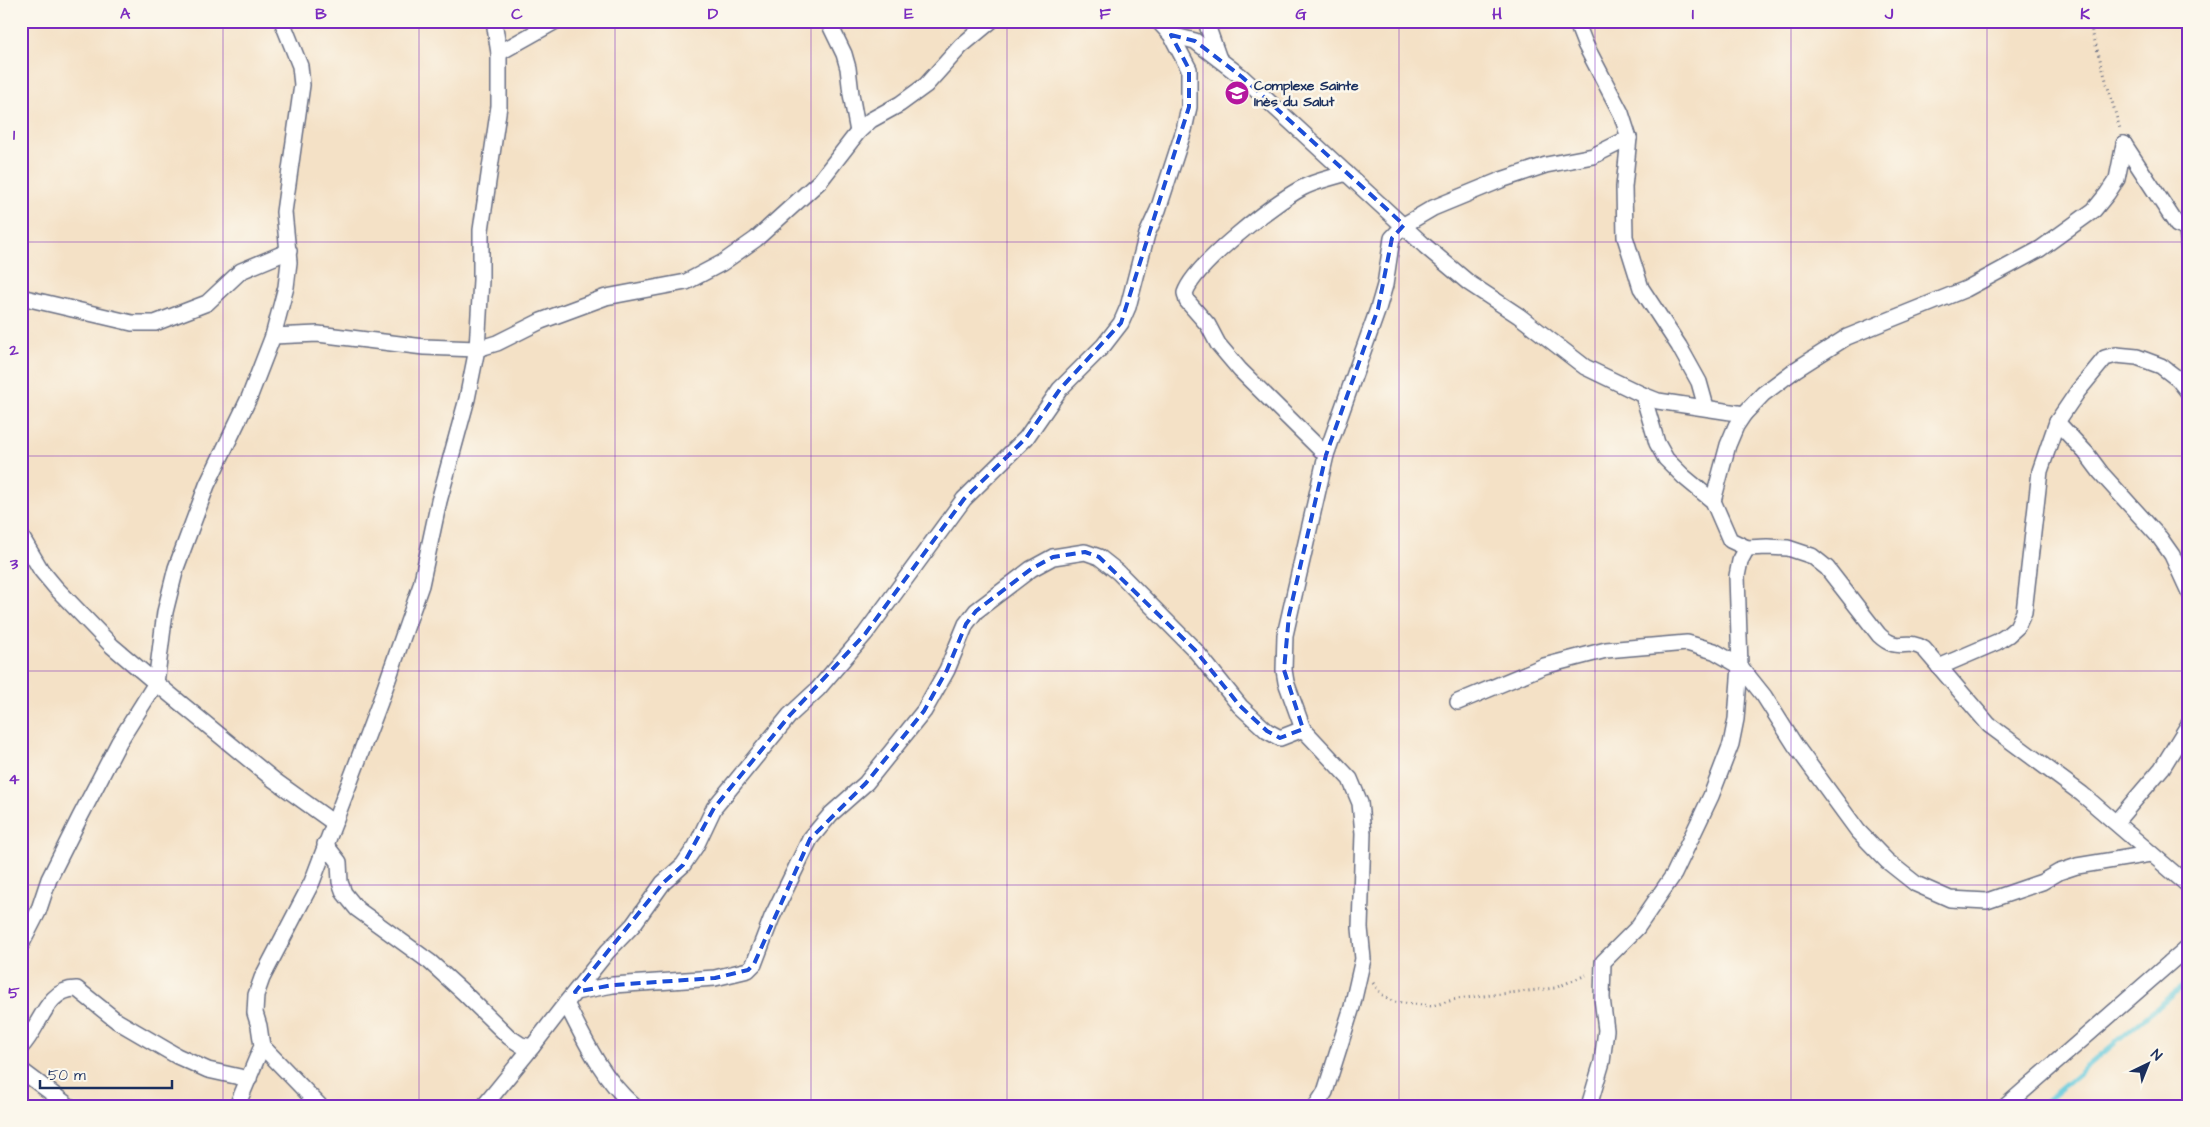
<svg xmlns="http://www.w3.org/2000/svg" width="2210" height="1127" viewBox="0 0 2210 1127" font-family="'Architects Daughter',sans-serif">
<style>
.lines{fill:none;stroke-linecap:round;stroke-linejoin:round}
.stream{stroke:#5fc8db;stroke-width:5}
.street-casing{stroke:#676d82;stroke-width:18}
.path{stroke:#676d82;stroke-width:3;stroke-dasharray:1 4;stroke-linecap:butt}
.street{stroke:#fff;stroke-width:15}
.marked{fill:none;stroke:#1d4ed8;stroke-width:4;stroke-dasharray:10 6;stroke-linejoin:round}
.grid{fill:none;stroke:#7b2cbf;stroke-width:1;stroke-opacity:0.55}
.labels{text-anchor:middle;stroke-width:5;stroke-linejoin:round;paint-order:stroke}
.poi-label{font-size:14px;font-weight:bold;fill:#1b2f5e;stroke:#fbf7ec;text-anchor:start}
.neatline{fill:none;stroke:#7b2cbf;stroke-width:2}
.grid-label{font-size:16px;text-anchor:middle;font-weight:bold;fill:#7b2cbf}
</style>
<rect width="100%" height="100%" fill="#fbf7ec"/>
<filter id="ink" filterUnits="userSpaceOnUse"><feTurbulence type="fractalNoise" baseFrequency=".02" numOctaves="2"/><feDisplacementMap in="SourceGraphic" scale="10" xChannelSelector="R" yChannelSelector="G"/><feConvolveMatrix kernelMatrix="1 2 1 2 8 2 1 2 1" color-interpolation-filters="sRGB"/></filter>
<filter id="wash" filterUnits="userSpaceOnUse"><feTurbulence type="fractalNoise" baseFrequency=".0096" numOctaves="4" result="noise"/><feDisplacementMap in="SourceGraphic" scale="20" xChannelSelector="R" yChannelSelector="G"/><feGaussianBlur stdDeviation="1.12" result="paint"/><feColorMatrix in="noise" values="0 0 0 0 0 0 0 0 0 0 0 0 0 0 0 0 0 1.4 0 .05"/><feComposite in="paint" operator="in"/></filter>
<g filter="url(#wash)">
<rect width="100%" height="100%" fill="#f4e1c6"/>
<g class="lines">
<!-- stream -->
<path class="stream" d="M2040,1106L2189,981"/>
</g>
</g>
<g filter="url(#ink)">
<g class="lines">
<defs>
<g id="street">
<path d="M282,21L300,66L302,85L284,212L289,262L286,287L273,336L249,398L207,485L176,568L165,612L156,683L274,780L334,823"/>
<path d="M828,21L844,54L848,68L851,94L858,132"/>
<path d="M1158,21L1171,35L1195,41L1242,77L1425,246L1469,283L1519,316L1585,367L1643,395L1657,443L1666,459L1684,477L1713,501L1730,540L1747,548L1767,547L1788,548L1812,556L1827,568L1879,635C1899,654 1906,637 1924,649L1989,725L2082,794L2189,886"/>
<path d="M1207,21L1208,28L1219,59"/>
<path d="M1576,21L1585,44L1621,113L1629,138L1624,187L1625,237L1641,288L1679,346L1699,382L1706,407"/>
<path d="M499,53L556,21"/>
<path d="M2124,144L2177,225L2189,229"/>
<path d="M2187,230L2189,250"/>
<path d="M21,297L132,323H155L207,303L241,271L289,251"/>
<path d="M273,336L318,334L424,347L477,349L497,343L541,321L606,297L686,282L722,263L756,239L820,181L858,132L871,120L900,104L926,85L961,46L991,21"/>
<path d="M1643,395L1658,401L1744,414"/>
<path d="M2057,422L2086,453L2101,473L2160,538L2172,555L2189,592"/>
<path d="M1326,455L1240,370L1218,344L1208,325L1187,301L1185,293C1195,264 1274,203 1302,188C1315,181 1332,178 1346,173"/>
<path d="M1713,501L1728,445L1736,426L1744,414L1763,394L1795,370L1847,337L1966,289L2040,249L2094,210L2107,194L2117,179L2124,144"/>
<path d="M21,536L41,570L56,588L112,646L156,683L119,742L80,817L49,879L38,912L21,945"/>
<path d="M1939,667L1997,642L2008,635L2017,627L2024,612L2040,471L2057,422L2078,391L2105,358L2116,355L2137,357L2161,366L2178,379L2189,393"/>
<path d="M1458,702L1544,666L1606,650L1687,643L1714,651L1740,666L1764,696L1795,745L1858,831L1887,861L1916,884L1950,899L1987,901L2042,882L2059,872L2077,866L2150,854"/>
<path d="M1303,729L1286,682L1284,670L1285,635L1326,455L1378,309L1385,285L1392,238L1404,225L1433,208L1501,180L1546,165L1593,156L1629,138"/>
<path d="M2116,822L2162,768L2189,724"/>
<path d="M325,844L339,862L340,882L344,893L357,909L430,962L463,992L509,1037L521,1045L532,1047L566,1003C585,1041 602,1078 634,1106"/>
<path d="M575,992L613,985L715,978L748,970L754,964L772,917L810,839L831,814L866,783L924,711L947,670L966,624L976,611L1031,569L1053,557L1085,552L1099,557L1118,572L1195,650L1240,706L1267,731L1280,738L1303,729L1350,779L1360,803L1363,833L1360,928L1363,959L1352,1007L1325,1092L1316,1106"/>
<path d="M566,1003L607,952L633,925L663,883L683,865L696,846L714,808L790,715L818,689L865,634L964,499L1026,438L1060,389L1104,345L1121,323L1128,307L1147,234L1158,210L1184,130L1189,107V69L1171,35"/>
<path d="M262,1046L320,1106"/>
<path d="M21,1047C40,1028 46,988 77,989L117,1021L177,1056L208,1070L249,1079"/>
<path d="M21,1070L69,1106"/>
<path d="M237,1106L262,1046L259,1026L255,1013L256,995L262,978L312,882L380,702L421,585L439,501L467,399L477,349L481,280V230L499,106V53L494,21"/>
<path d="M484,1106L532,1047"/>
<path d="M1589,1106L1602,1062L1606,1030L1602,998L1603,962L1637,928L1674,874L1711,796L1731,744L1736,719L1740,666L1737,576L1740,561L1747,548"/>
<path d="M2006,1106L2189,946"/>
</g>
</defs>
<!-- street casing -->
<use href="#street" class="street-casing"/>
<!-- path -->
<g class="path">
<path d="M2089,21L2120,129"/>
<path d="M1373,983L1381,994L1394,1002L1432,1006L1456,999L1555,988L1586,975"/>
</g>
<!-- street -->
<use href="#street" class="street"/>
</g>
</g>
<!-- marked area -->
<path class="marked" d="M1171,35L1195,41L1242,77L1404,225L1392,238L1378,309L1326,455L1289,615L1284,670L1303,729L1280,738L1267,731L1240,706L1195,650L1099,557L1085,552L1053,557L1031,569L976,611L966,624L947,670L924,711L866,783L810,839L754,964L748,970L715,978L613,985L575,992L663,883L683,865L714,808L790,715L865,634L964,499L1026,438L1060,389L1121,323L1189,107V69Z"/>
<!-- grid -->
<path class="grid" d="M223,21V1106M419,21V1106M615,21V1106M811,21V1106M1007,21V1106M1203,21V1106M1399,21V1106M1595,21V1106M1791,21V1106M1987,21V1106M21,242H2189M21,456H2189M21,671H2189M21,885H2189"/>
<!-- icons -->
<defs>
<symbol id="school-disc" viewBox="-11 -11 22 22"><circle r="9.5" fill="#b5179e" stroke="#fbf7ec"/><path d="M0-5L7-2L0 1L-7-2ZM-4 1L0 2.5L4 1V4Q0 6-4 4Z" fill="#fff"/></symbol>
</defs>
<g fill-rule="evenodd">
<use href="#school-disc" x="1223" y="79" width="28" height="28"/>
</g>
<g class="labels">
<!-- poi labels -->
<g class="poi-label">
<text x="1254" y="90">Complexe Sainte<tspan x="1254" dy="16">Inès du Salut</tspan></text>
</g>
</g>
<!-- margin -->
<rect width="2210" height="1127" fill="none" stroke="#fbf7ec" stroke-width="55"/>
<!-- north arrow -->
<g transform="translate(2148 1064) rotate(43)" stroke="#fbf7ec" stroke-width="4" paint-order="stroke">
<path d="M0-4L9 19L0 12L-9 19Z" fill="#1b2f5e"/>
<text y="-8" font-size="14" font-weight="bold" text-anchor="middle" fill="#1b2f5e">N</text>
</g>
<!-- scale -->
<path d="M40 1080v8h132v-8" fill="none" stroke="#1b2f5e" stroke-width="2.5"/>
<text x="48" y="1080" font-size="15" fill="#1b2f5e" stroke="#fbf7ec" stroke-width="4" paint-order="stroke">50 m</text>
<rect x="28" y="28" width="2154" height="1072" class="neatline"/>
<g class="grid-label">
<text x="125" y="19">A</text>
<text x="321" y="19">B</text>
<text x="517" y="19">C</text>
<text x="713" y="19">D</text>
<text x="909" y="19">E</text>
<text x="1105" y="19">F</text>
<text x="1301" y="19">G</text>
<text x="1497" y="19">H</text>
<text x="1693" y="19">I</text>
<text x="1889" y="19">J</text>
<text x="2085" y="19">K</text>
<text x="14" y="140">1</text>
<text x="14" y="355">2</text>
<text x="14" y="569">3</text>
<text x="14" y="784">4</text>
<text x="14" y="998">5</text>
</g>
</svg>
